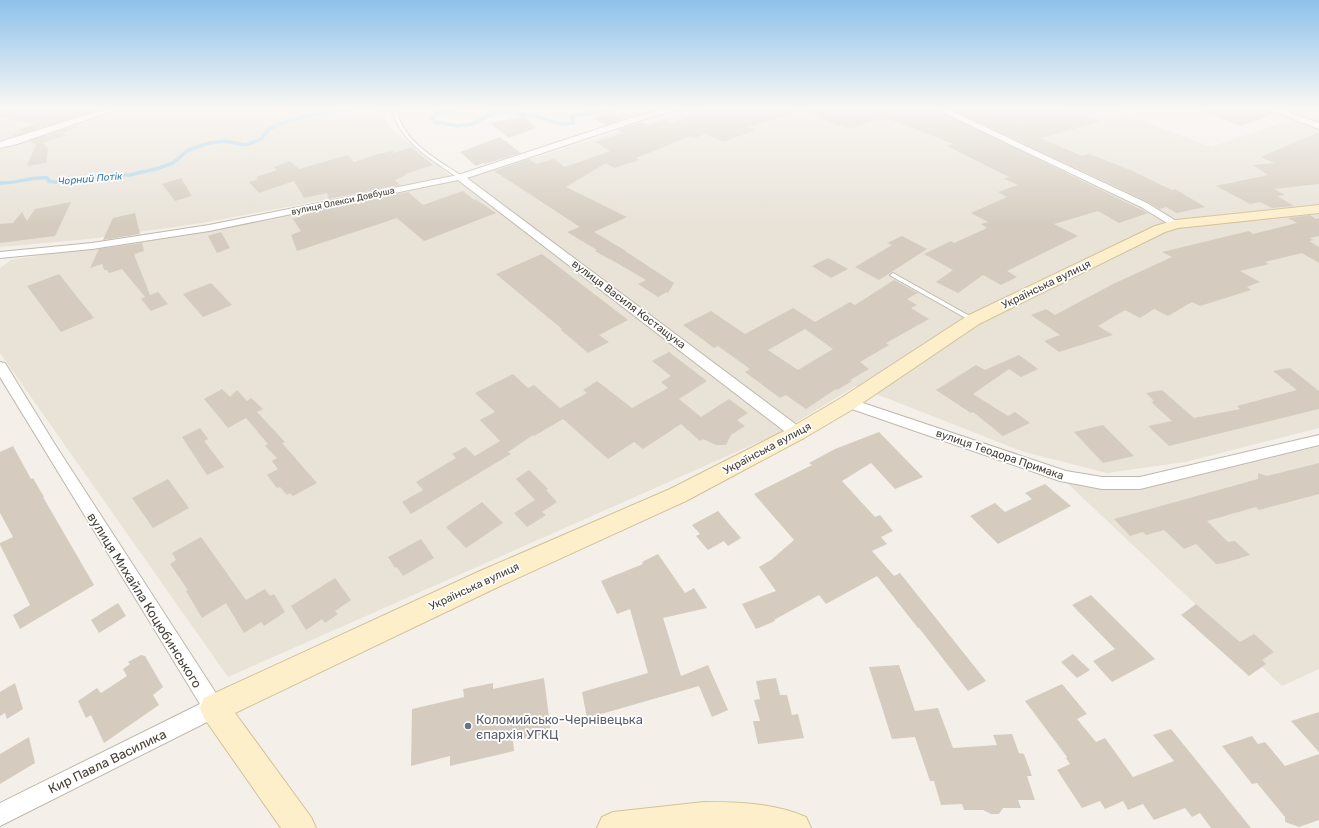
<svg xmlns="http://www.w3.org/2000/svg" width="1319" height="828" viewBox="0 0 1319 828" font-family="Rubik,sans-serif">
<style>
.residential{fill:#e8e2d7}
.lines{fill:none;stroke-linecap:round;stroke-linejoin:round}
.stream{stroke:#a8d4ee;stroke-width:3.5}
.building{fill:#d5ccbf;fill-rule:evenodd}
.lane-casing{stroke:#bfb8ac;stroke-width:2}
.street-casing{stroke:#bfb8ac;stroke-width:2}
.secondary-casing{stroke:#d2c29a;stroke-width:2}
.lane{fill:#fff;fill-rule:evenodd}
.street{fill:#fff;fill-rule:evenodd}
.secondary{fill:#fdefca;fill-rule:evenodd}
.worship-dot{fill:#6b7280;stroke:#fff;stroke-width:1.5}
.labels{text-anchor:middle;stroke-width:3.5;stroke-linejoin:round;paint-order:stroke}
.far-street-label{font-size:9px;fill:#474138;stroke:#fff}
.far-water-label{font-size:10px;font-style:italic;fill:#327aa8;stroke:#fff}
.street-label{font-size:11px;fill:#474138;stroke:#fff}
.near-street-label{font-size:13px;fill:#474138;stroke:#fff}
.near-worship-label{font-size:13px;fill:#5b616d;stroke:#fff;text-anchor:start}
</style>
<rect width="100%" height="100%" fill="#f4f0e9"/>
<!-- residential -->
<g class="residential">
<path d="M0,109H318L326,115L385,111L387,125L451,176L202,223L89,239L0,247Z"/>
<path d="M694,109H1111L1211,147L1293,119L1319,127V428L1185,462L1107,473L1024,452L856,386L775,435L228,677L0,353V268L11,260L243,223L474,176Z"/>
<path d="M1272,109H1319V125Z"/>
<path d="M1319,442V669L1282,686L1065,481L1096,486Z"/>
</g>
<g class="lines">
<!-- stream -->
<g class="stream">
<path d="M458,109L439,113L431,118L435,122L458,126L472,124L495,113L506,112L538,117L561,124L574,123L571,117L573,116L617,109"/>
<path d="M0,183C16,184 31,176 47,178L49,181L55,182L115,175H129L156,169L173,163L188,150L209,143L225,141L246,145L261,139L269,129L287,121L315,114L357,109"/>
</g>
</g>
<!-- building -->
<g class="building">
<path d="M0,109H98V110L15,136L13,135L23,132L18,130L36,124L0,117Z"/>
<path d="M707,109H795L796,113L749,127L755,130L723,142L705,134L695,138L691,136L636,158L639,160L614,168L606,163L566,187L627,217L594,232L626,251H625L674,283L668,293L667,292L658,297L638,284L646,280L610,259H609L595,251L597,250L567,232L580,227L494,171L529,159L536,164L554,159L565,167L610,151L595,142L623,133L617,130L642,122L649,125L664,120L672,124Z"/>
<path d="M800,109H935L1148,213L1119,223L1098,211L1054,224L1078,236L1007,271L1017,277L1001,285L983,275L958,293L936,282L953,270L924,254L951,241L954,243L987,228L981,224L988,222L971,213L1007,197L998,192L1018,185L1004,179L1009,177L947,146L953,144L900,123L882,118L849,129L842,125L838,126Z"/>
<path d="M951,109H1057L1069,115L1077,112L1102,121L1041,138L1082,156L1089,154L1133,171H1132L1172,190L1175,189L1205,207L1177,213L1166,207L1160,209L1148,202Z"/>
<path d="M1198,109H1266L1275,114L1240,126Z"/>
<path d="M613,113L618,116L625,113L631,116L606,125L593,118Z"/>
<path d="M524,116L536,128L509,138L490,123Z"/>
<path d="M75,126L78,127L62,133L67,135L43,143L48,149L46,163L27,166L36,144L29,141Z"/>
<path d="M1319,132V184L1274,189L1285,195L1277,196L1294,206L1272,208L1260,202L1250,204L1216,186L1268,175L1253,165L1275,163L1261,157Z"/>
<path d="M500,137L521,153L485,164L483,163L476,166L460,152Z"/>
<path d="M411,147L433,165L405,174L406,175L395,180L400,185L329,199L327,193L304,198L294,181L259,193L249,182L258,179L256,177L277,170L274,167L290,161L299,169L348,155L354,162L378,154L392,151L394,153Z"/>
<path d="M181,178L192,196L175,201L162,184Z"/>
<path d="M463,191L474,200L475,199L496,213L424,241L397,218L297,251L291,235L301,231L293,219L315,211L408,192L423,205Z"/>
<path d="M71,202L55,236L0,243V224L13,223L22,212L27,221L35,209Z"/>
<path d="M135,213L140,234L103,240L113,218Z"/>
<path d="M1310,215L1316,219L1319,218V236L1310,238L1313,240L1309,241L1319,247V263L1302,253L1265,262L1269,264L1240,271L1260,282L1247,287L1251,290L1200,306L1192,302L1168,316L1154,309L1140,318L1125,310L1098,326L1113,335L1059,352L1044,341L1060,335L1031,315L1046,309L1055,315L1113,284L1172,257L1162,252L1249,231L1253,234L1297,223L1288,218Z"/>
<path d="M221,232L230,248L217,253L208,236Z"/>
<path d="M902,236L927,249L879,280L855,267L892,245L887,243Z"/>
<path d="M142,243L144,251L134,254L150,295L158,292L168,304L151,311L141,299L145,297L122,269L109,273L107,270H104L102,264L90,268L99,249Z"/>
<path d="M542,254L628,320L599,335L609,342L588,353L561,330L562,329L496,274Z"/>
<path d="M828,258L848,269L831,278L812,266Z"/>
<path d="M59,274L94,318L61,332L27,286Z"/>
<path d="M894,280L918,293L907,299L917,305L911,308L929,319L886,343L889,345L860,362L869,369L850,380L852,381L837,390L836,389L806,409L786,395L780,398L745,372L750,369L718,346L714,348L683,325L711,311L745,334L793,308L815,322L850,302L855,305ZM805,329L833,349L798,370L768,350Z"/>
<path d="M211,283L232,305L203,317L183,294Z"/>
<path d="M669,352L707,381L679,399L701,417L729,399L748,413L737,420L745,426L731,435L726,445H716L703,439L700,441L681,424L643,449L634,442L608,459L563,419L534,436L533,435L508,452L511,454L411,514L402,502L423,490L416,482L456,458L452,454L465,447L475,456L500,441L480,420L495,412L475,393L513,374L528,388L534,385L560,408L587,393L583,390L597,381L632,408L668,388L661,382L671,376L652,361Z"/>
<path d="M1019,355L1038,369L1021,377L1009,369L973,394L1008,416L1015,412L1030,423L1003,436L973,412L971,413L936,390L976,365L985,370Z"/>
<path d="M1290,368L1319,391V409L1169,446L1148,426L1172,421L1151,402L1154,401L1146,393L1162,390L1194,418L1240,409L1237,406L1297,390L1273,371Z"/>
<path d="M222,389L230,397L237,390L247,401L251,398L263,409L257,412L285,442L282,443L317,483L293,496L290,493L287,495L280,487L277,488L267,475L278,469L272,461L277,458L265,446L268,444L246,418L228,428L204,399Z"/>
<path d="M1103,425L1134,456L1103,463L1074,432Z"/>
<path d="M200,428L208,439L204,441L224,467L207,475L182,437Z"/>
<path d="M879,432L923,477L895,489L871,463L842,481L875,517L880,515L893,531L881,537L887,544L872,551L894,576L900,573L986,681L968,691L919,628H918L877,576L826,604L819,595L774,620L775,621L756,629L742,604L776,591L759,567L771,560L794,540L754,494L812,465L809,463L835,449Z"/>
<path d="M13,446L31,479L33,478L44,497H43L94,585L20,629L13,615L30,605L0,545V543L13,537L0,513V452Z"/>
<path d="M1319,463V494L1259,510L1256,507L1207,521L1228,542L1235,541L1250,555L1224,563L1216,564L1196,544L1184,549L1164,530L1146,535L1143,532L1130,536L1114,519L1258,479V473L1267,476Z"/>
<path d="M529,470L548,489L546,490L557,502L542,512L546,515L527,527L514,513L535,500L516,479Z"/>
<path d="M168,479L189,508L153,528L132,498Z"/>
<path d="M1045,484L1071,506L998,544L970,516L995,503L1005,512L1032,499L1025,493Z"/>
<path d="M482,502L503,523L466,548L446,527Z"/>
<path d="M718,511L741,538L728,546L724,541L708,550L696,536L700,534L692,525Z"/>
<path d="M201,537L246,600L265,589L270,596L274,594L285,612L264,626L261,622L244,633L226,603L202,618L186,591L188,590L170,564L176,560L172,553Z"/>
<path d="M421,539L434,558L403,576L397,567L395,568L388,557Z"/>
<path d="M658,554L685,593L694,588L707,608L663,618L681,676L708,665L728,710L712,717L699,686L587,718L582,692L648,673L630,609L617,614L601,581L643,564L642,562Z"/>
<path d="M335,578L351,600L335,611L338,614L325,623L322,619L306,630L291,606Z"/>
<path d="M1091,595L1155,659L1112,682L1093,661L1115,649L1072,605Z"/>
<path d="M118,603L126,616L99,633L91,620Z"/>
<path d="M1196,604L1240,642L1254,634L1274,652L1262,660L1266,664L1249,676L1181,615Z"/>
<path d="M1073,654L1090,670L1077,678L1061,662Z"/>
<path d="M141,655L145,656L163,687L153,695L159,705L104,743L91,715L86,718L78,701L97,688L101,693L127,676L123,669L130,664L128,662Z"/>
<path d="M899,665L915,711L938,708L953,748L997,745L993,735L1012,734L1019,753L1024,754L1032,776H1027L1035,800H1018L1021,808H1003L999,814H991L983,810H964L962,804L941,805L934,781H930L915,737L892,739L869,667Z"/>
<path d="M544,678L551,733L513,741L514,751L450,766V756L411,766L412,709L464,697L463,689L493,683V689Z"/>
<path d="M776,678L780,695H787L792,715L798,714L804,738L758,744L753,721H760L754,700L760,699L756,681Z"/>
<path d="M15,683L23,709L7,719L5,713L0,716V692Z"/>
<path d="M1062,684L1087,714L1077,719L1096,742L1105,738L1133,777L1174,761L1153,735L1171,729L1251,828H1211L1200,813L1192,817L1185,808L1154,820L1143,804L1128,810L1123,801L1105,809L1100,801L1082,808L1057,770L1070,764L1066,758L1067,757L1025,701Z"/>
<path d="M1319,712V752L1291,721Z"/>
<path d="M1252,736L1258,744L1265,742L1285,766L1319,754V820L1299,827L1285,822V817L1257,783L1252,784L1222,746Z"/>
<path d="M29,737L35,763L0,784V754Z"/>
</g>
<g class="lines">
<defs>
<g id="lane">
<path d="M392,109H396C404,143 435,158 462,176V178H458C432,159 400,143 392,109Z"/>
<path d="M893,273L975,319L976,320L975,321H971L891,276L890,275Z"/>
</g>
<g id="street">
<path d="M105,109H118L17,144L0,148V142Z"/>
<path d="M666,109H682L648,118L467,178L802,429L804,433L802,437L797,438L792,437L458,180L209,231L92,249L0,258V252L92,243L209,225L458,175L643,114Z"/>
<path d="M936,109H947L1147,203L1181,224L1180,226H1172L1141,207Z"/>
<path d="M1267,109H1280L1319,123V129Z"/>
<path d="M0,362L5,363L54,443L221,701L224,708L221,715L0,826V803L200,704L0,377Z"/>
<path d="M848,398L1066,471L1102,477H1140L1319,435V445L1140,489H1102L1060,481L843,406L841,403L843,400Z"/>
</g>
<g id="secondary">
<path d="M1319,205V213L1178,228L1165,232L979,324L855,408L804,438L686,501L498,587L235,713L311,817L316,828H281L204,718L200,708L204,698L480,571L670,489L790,428L841,398L967,316L1155,226L1176,220Z"/>
<path d="M704,802C738,802 774,803 806,817L811,828H597L602,817L613,812Z"/>
</g>
</defs>
<!-- lane casing -->
<use href="#lane" class="lane-casing"/>
<!-- street casing -->
<use href="#street" class="street-casing"/>
<!-- secondary casing -->
<use href="#secondary" class="secondary-casing"/>
<!-- lane -->
<use href="#lane" class="lane"/>
<!-- street -->
<use href="#street" class="street"/>
<!-- secondary -->
<use href="#secondary" class="secondary"/>
</g>
<!-- sky -->
<linearGradient id="sky" x2="0" y2="1"><stop stop-color="#8ec1ea"/><stop offset="0.48" stop-color="#faf8f5"/><stop offset="1" stop-color="#faf8f5" stop-opacity="0"/></linearGradient>
<rect width="1319" height="225" fill="url(#sky)"/>
<!-- markers -->
<circle class="worship-dot" cx="468" cy="726" r="4"/>
<g class="labels">
<!-- far-street labels -->
<g class="far-street-label">
<text transform="translate(343 201) rotate(-12)" y="3">вулиця Олекси Довбуша</text>
</g>
<!-- far-water labels -->
<g class="far-water-label">
<text transform="translate(90 178) rotate(-5)" y="4">Чорний Потік</text>
</g>
<!-- street labels -->
<g class="street-label">
<text transform="translate(1046 284) rotate(-26)" y="4">Українська вулиця</text>
<text transform="translate(629 304) rotate(37)" y="4">вулиця Василя Костащука</text>
<text transform="translate(767 448) rotate(-28)" y="4">Українська вулиця</text>
<text transform="translate(1000 454) rotate(19)" y="4">вулиця Теодора Примака</text>
<text transform="translate(474 586) rotate(-25)" y="4">Українська вулиця</text>
</g>
<!-- near-street labels -->
<g class="near-street-label">
<text transform="translate(145 600) rotate(58)" y="5">вулиця Михайла Коцюбинського</text>
<text transform="translate(107 761) rotate(-26)" y="5">Кир Павла Василика</text>
</g>
<!-- near-worship labels -->
<g class="near-worship-label">
<text x="476" y="724">Коломийсько-Чернівецька<tspan x="476" dy="15">єпархія УГКЦ</tspan></text>
</g>
</g>
</svg>
